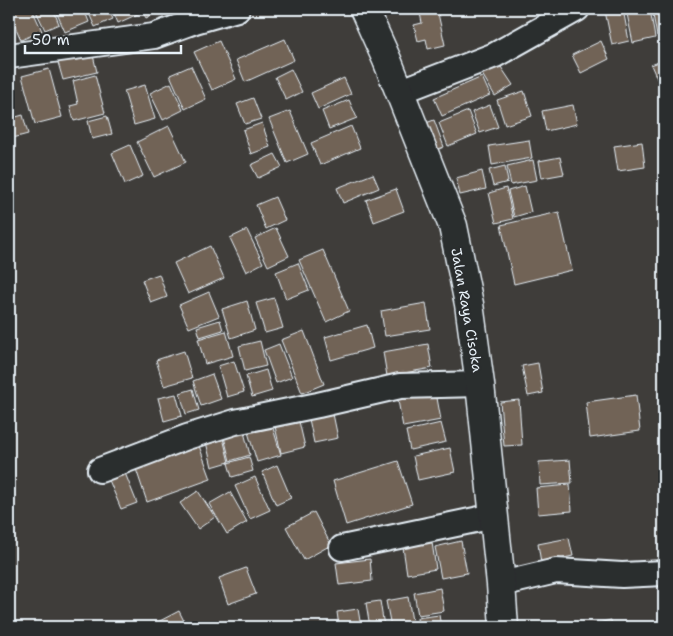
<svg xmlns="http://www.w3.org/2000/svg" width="673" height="636" viewBox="0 0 673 636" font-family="'Shantell Sans',sans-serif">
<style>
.building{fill:#716357;stroke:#e8f1f8}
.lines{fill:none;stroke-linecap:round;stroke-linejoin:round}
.minor-casing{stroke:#e8f1f8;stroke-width:28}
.tertiary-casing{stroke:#e8f1f8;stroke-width:31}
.minor{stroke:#2a2d2e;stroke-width:24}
.tertiary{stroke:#2a2d2e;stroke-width:28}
.labels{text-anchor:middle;stroke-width:4;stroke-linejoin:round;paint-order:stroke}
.street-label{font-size:14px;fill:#e8f1f8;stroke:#2a2d2e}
</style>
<rect width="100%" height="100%" fill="#3f3d3a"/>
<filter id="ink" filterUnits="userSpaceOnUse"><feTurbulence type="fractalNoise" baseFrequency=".02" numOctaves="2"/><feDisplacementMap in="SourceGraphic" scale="10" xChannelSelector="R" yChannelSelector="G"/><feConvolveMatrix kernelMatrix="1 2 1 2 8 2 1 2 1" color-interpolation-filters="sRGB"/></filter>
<g filter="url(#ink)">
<!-- building -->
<g class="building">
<path d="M14,9H32L42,31L21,40L9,12Z"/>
<path d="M35,9H53L59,24L45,30Z"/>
<path d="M55,9H84L89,22L65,32Z"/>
<path d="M87,9H108L113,19L95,27Z"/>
<path d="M112,9H138L140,13L118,23Z"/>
<path d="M141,9H165L146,18Z"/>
<path d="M169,9H192L173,18Z"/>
<path d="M437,9L445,45L428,49L426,39L418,41L414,25L422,23L420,13Z"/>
<path d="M615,9H623L629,41L612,45L605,11Z"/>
<path d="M626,9H650L655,38L633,43Z"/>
<path d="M652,9H664V34L657,36Z"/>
<path d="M285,39L294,60L245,82L236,60Z"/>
<path d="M219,41L236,79L212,90L194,52Z"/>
<path d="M601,41L609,59L581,73L572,55Z"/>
<path d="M92,51L97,72L63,80L57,59Z"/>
<path d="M664,60V89L662,90L651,65Z"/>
<path d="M499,64L513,85L495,96L482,74Z"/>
<path d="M191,66L206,99L185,109L170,75Z"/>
<path d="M49,69L62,117L35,124L22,76Z"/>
<path d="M291,69L302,92L286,100L275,77Z"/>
<path d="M95,75L105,113L74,121L70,106L78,104L73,81Z"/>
<path d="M482,77L490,95L442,116L434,98Z"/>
<path d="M344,78L351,94L318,109L311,93Z"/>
<path d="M171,83L183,110L163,120L150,93Z"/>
<path d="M145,85L155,119L134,125L124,91Z"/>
<path d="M524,91L532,116L505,125L497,100Z"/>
<path d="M9,95L14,113L9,115Z"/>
<path d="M253,98L261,119L245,124L237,104Z"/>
<path d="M349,100L357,118L329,129L322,111Z"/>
<path d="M490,105L498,127L480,133L472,112Z"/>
<path d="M573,105L577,124L546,131L542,111Z"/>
<path d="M290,111L308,154L287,163L269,119Z"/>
<path d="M468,111L477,134L448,146L439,123Z"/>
<path d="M23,115L28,134L9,139V119Z"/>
<path d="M107,116L112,134L92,139L88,121Z"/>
<path d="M434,120L444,147L428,153L418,126Z"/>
<path d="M262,123L270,147L251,154L243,130Z"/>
<path d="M169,126L186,162L154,177L137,142Z"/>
<path d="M351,126L360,148L320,165L311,143Z"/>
<path d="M529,140L532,158L492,165L489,146Z"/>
<path d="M642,142L645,167L618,171L614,146Z"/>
<path d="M130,145L143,176L125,184L112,153Z"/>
<path d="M275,154L282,167L258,178L251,165Z"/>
<path d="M560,157L564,174L542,178L539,161Z"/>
<path d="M533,160L537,180L511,185L507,166Z"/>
<path d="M505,166L508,182L493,186L489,170Z"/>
<path d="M482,171L486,189L460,195L456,178Z"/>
<path d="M373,174L379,188L343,203L337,188Z"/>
<path d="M525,186L531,212L514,217L508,191Z"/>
<path d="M506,188L513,219L496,223L489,193Z"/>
<path d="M396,189L404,211L374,222L366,200Z"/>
<path d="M275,197L285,220L266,229L256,205Z"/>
<path d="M559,212L572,270L514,284L501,225Z"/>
<path d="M276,228L289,256L268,266L255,238Z"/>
<path d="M247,230L263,263L246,272L230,238Z"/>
<path d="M210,246L224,278L188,294L174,263Z"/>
<path d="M323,250L349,311L326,322L299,260Z"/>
<path d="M298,263L309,290L286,299L276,272Z"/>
<path d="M159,274L167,297L151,303L142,280Z"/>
<path d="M209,292L219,316L189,328L179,305Z"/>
<path d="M274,298L283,328L265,333L256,303Z"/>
<path d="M247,301L255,330L231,338L222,309Z"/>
<path d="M426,303L430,329L385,336L381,311Z"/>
<path d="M220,320L223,330L200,337L197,327Z"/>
<path d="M367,325L373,348L331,360L325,337Z"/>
<path d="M226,331L233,356L205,364L198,339Z"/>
<path d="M304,331L324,384L302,393L281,340Z"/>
<path d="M260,341L266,366L245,371L239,346Z"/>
<path d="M279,344L292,377L276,383L264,350Z"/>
<path d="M428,344L432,368L387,376L383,352Z"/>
<path d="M184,351L192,378L164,386L156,360Z"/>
<path d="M234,361L244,392L227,397L218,366Z"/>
<path d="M538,363L543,393L528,396L522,366Z"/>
<path d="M266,370L272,391L252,397L246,376Z"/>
<path d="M212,374L221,399L201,406L193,381Z"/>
<path d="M435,387L441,420L403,427L397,395Z"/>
<path d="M193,389L199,410L186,414L180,393Z"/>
<path d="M176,394L182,416L164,421L158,398Z"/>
<path d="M636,395L640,431L590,438L586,402Z"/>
<path d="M519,400L522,445L504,446L500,402Z"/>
<path d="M332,409L338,438L314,443L308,414Z"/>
<path d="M298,417L305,447L281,453L274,422Z"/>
<path d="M441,423L446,442L410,450L406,431Z"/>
<path d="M272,425L281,455L257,462L248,432Z"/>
<path d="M244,432L250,455L230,461L224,437Z"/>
<path d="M223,438L229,462L212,467L206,442Z"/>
<path d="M198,443L211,479L147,502L135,466Z"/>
<path d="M450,448L455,472L418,480L413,456Z"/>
<path d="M249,457L253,471L232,477L228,463Z"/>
<path d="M570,460L572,483L540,485L539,462Z"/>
<path d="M398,461L412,504L346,525L333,481Z"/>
<path d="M277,465L291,498L276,505L262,472Z"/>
<path d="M125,473L137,503L121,509L109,480Z"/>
<path d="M255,477L270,510L250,519L235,486Z"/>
<path d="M570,485L572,511L538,514L536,488Z"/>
<path d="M198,491L215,517L198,529L180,503Z"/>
<path d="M230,492L247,522L227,534L209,504Z"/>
<path d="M314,512L331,545L304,560L286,527Z"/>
<path d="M431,536L436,569L407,574L402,541Z"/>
<path d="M569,538L573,556L541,563L538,544Z"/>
<path d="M461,541L467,573L441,578L435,547Z"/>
<path d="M370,559L372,581L339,585L336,563Z"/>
<path d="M246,568L256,594L228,604L219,578Z"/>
<path d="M440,588L444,611L418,615L414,593Z"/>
<path d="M408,597L413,627H391L386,601Z"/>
<path d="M380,601L384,626L370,627L366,603Z"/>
<path d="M358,609L361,627H339L337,612Z"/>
<path d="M179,611L187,627H158L156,623Z"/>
<path d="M439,615L441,627H418L417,618Z"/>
<path d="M611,620L612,627H581Z"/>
</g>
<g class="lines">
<defs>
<g id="minor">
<path d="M9,56L154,36L195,21L237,9"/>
<path d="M399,92L495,55L577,9"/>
<path d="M100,470L187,437L235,422L318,405L400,386L480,384"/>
<path d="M342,548L494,516"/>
<path d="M501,584L556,571L622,575L664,573"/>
</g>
<path id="tertiary" d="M364,9L387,60L453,226L469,304L480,384L501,584L504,627"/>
</defs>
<!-- minor casing -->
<use href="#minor" class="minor-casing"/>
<!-- tertiary casing -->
<use href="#tertiary" class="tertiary-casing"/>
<!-- minor -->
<use href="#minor" class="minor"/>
<!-- tertiary -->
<use href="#tertiary" class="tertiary"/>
</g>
</g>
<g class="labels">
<!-- street labels -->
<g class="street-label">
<text transform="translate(467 310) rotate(80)" y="5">Jalan Raya Cisoka</text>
</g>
</g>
<!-- margin -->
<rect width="673" height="636" fill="none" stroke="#2a2d2e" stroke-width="30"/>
<rect x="15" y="15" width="643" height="606" fill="none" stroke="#e8f1f8" stroke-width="2" filter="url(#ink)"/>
<!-- scale -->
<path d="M25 45v8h156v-8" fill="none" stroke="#e8f1f8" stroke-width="2.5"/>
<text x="32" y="45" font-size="15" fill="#e8f1f8" stroke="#2a2d2e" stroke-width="4" paint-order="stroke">50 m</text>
</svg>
